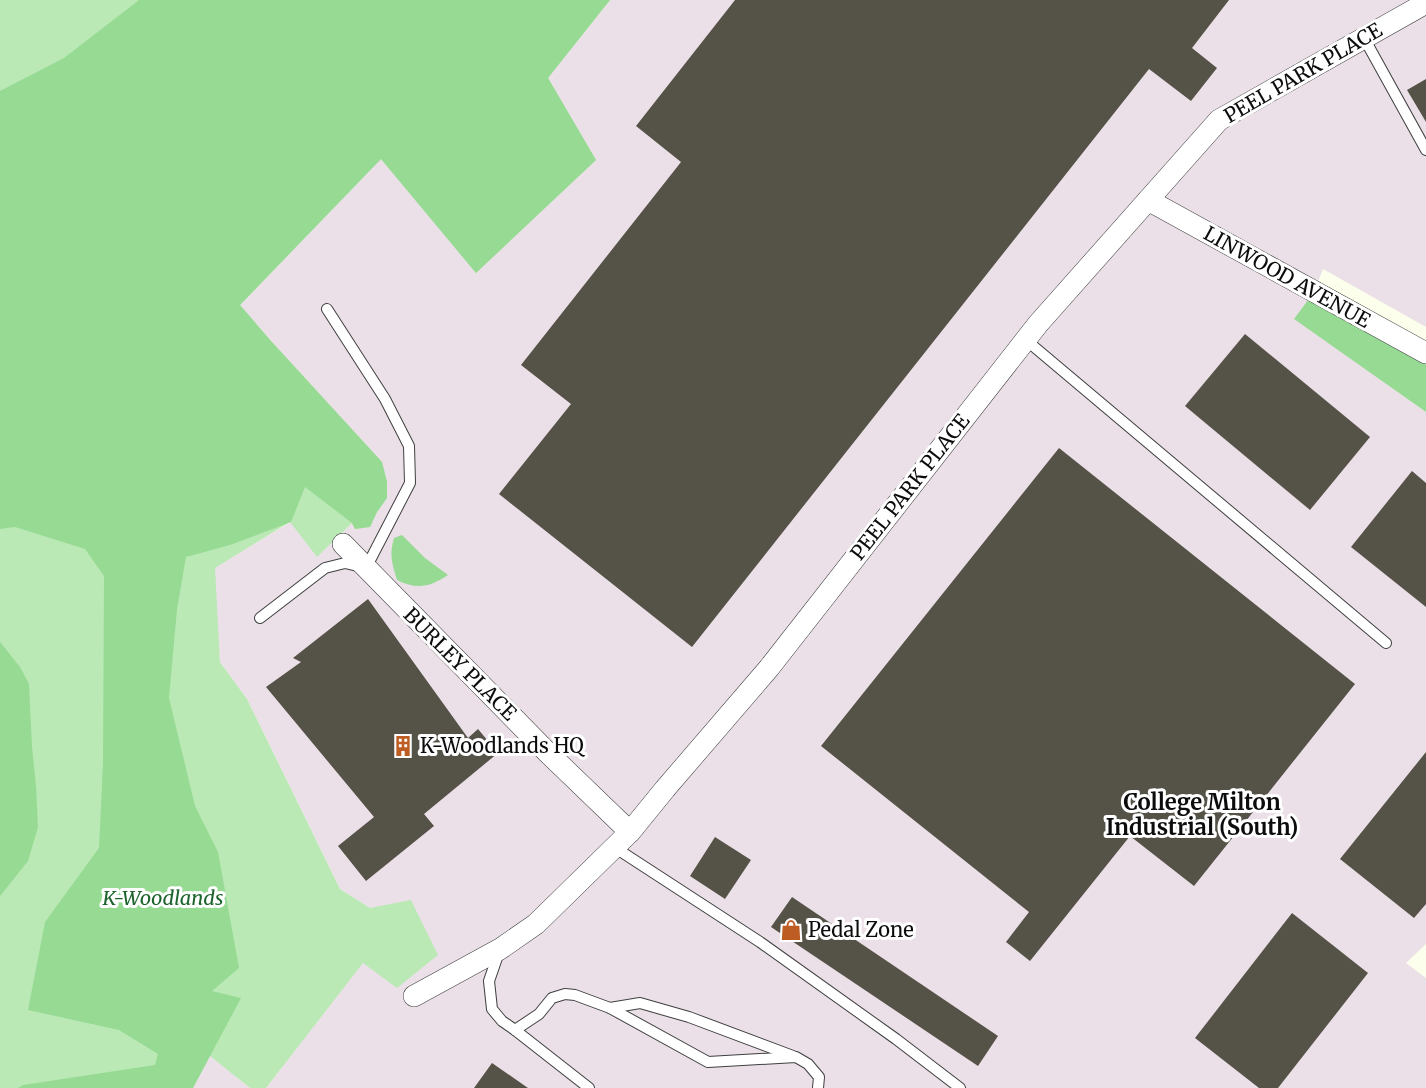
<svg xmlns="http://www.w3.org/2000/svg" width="1426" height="1088" viewBox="0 0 1426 1088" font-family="Merriweather,serif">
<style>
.industrial{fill:#ebe0e8}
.green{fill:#bae9b5}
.forest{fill:#97da94}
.building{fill:#555248}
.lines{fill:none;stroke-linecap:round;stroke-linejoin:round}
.service-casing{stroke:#3f3f3f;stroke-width:12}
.minor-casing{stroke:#3f3f3f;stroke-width:22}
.service{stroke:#fff;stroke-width:10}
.minor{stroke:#fff;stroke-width:21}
.labels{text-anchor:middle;stroke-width:6;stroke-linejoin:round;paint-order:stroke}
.street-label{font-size:20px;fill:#0c0c0c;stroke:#fff}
.poi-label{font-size:20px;fill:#0c0c0c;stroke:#fff;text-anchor:start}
.park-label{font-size:20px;font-style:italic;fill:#1c642b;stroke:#fff}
.quarter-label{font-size:22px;font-weight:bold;fill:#0c0c0c;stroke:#fff}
</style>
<rect width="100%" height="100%" fill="#fbffeb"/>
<!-- industrial -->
<g class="industrial">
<path d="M610,0H1426V327L1323,269L1314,292L1295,319L1426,412V944L1406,963L1426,978V1088H266L363,962L370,908L340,889L247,699L220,662L212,569L291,522L317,556L352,523L370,526L377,512L387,497L271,341L240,305L381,159L477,273L548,78Z"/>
<path d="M210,1055L250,1088H193Z"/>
</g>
<!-- green -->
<path class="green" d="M0,0H610L548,78L596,160L476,273L381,159L240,305L271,341L382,462L387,482V498L377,512L370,527L355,529L352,523L317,557L290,522L215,568L220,662L247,699L340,889L370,908L411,900L438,955L397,988L363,963L266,1088H250L210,1056L193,1088H0Z"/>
<!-- forest -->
<g class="forest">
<path d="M139,0H610L548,78L596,160L476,273L381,159L240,305L271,341L382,462L387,482V498L377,512L370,527L355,529L352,523L305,487L291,522L230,545L186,557L177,609L169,698L195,806L218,852L239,968L212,991L241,998L193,1088H18L23,1085L155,1065L158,1054L119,1030L28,1010L45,922L99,848L103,763L104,576L85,549L15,527L0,529V91L64,58Z"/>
<path d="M1314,292L1426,353V412L1294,319Z"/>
<path d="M402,535L425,558L448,575C430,587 417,590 397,580C392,563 389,555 394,538Z"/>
<path d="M0,642L20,667L29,684L32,747L36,786L38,827L28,861L0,896Z"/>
</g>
<!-- building -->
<g class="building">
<path d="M735,0H1229L1192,48L1217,68L1191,101L1149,69L692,647L499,494L571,404L521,365L681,162L636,126Z"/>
<path d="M1426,79V122L1407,90Z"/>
<path d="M1245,334L1370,437L1310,510L1185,406Z"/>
<path d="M1059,448L1355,684L1194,886L1130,836L1030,961L1006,942L1029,912L821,746Z"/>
<path d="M1412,471L1426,483V607L1351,547Z"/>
<path d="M368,599L468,738L478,729L498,753L424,814L434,826L366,881L338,846L374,817L266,687L301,662L293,658Z"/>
<path d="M1426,752V904L1414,918L1340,859Z"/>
<path d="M715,837L751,860L725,899L690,876Z"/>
<path d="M792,897L998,1036L978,1066L771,927Z"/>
<path d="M1292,913L1368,973L1278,1088H1259L1195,1038Z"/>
<path d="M492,1063L528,1088H474Z"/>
</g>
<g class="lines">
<defs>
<g id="service">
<path d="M1364,38L1426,150"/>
<path d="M1026,340L1386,643"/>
<path d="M260,618L325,568L345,563L366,568L410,483L409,446L385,399L327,309"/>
<path d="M614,847L760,942L896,1039L960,1088"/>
<path d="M499,952L489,981L492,1009L502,1021L515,1030L589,1088"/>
<path d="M610,1008L640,1003L689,1017L793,1056"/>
<path d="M515,1030L539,1014L552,998L565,994L575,995L610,1008L708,1062L796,1057L808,1064L819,1077L818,1088"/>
</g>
<g id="minor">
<path d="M1148,200L1426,353"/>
<path d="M343,544L547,752L630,832"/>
<path d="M414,996L500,949L536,924L630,832L665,789L769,668L1038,324L1219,120L1426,3"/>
</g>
</defs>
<!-- service casing -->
<use href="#service" class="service-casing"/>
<!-- minor casing -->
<use href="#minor" class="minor-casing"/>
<!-- service -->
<use href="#service" class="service"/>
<!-- minor -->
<use href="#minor" class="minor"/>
</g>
<!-- icons -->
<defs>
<symbol id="building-bare" viewBox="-9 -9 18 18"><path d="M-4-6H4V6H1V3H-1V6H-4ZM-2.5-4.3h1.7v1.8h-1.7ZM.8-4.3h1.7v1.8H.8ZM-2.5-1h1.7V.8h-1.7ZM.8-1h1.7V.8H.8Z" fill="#bd5c23" stroke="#fff" stroke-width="2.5" paint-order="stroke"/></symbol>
<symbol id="shop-bare" viewBox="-9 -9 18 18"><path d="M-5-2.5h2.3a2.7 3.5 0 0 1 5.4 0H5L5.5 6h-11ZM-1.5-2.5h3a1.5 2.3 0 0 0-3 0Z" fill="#bd5c23" stroke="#fff" stroke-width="2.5" paint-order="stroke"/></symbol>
</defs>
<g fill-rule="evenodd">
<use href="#building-bare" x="388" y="731" width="30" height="30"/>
<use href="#shop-bare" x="776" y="915" width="30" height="30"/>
</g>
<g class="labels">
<!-- street labels -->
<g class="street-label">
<text transform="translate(1303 73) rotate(-30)" y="7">PEEL PARK PLACE</text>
<text transform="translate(1287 277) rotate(29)" y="7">LINWOOD AVENUE</text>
<text transform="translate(910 487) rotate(-52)" y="7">PEEL PARK PLACE</text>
<text transform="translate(460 664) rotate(45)" y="7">BURLEY PLACE</text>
</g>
<!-- poi labels -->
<g class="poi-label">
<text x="420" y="753">K-Woodlands HQ</text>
<text x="808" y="937">Pedal Zone</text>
</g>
<!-- park labels -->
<g class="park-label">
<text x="163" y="905">K-Woodlands</text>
</g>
<!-- quarter labels -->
<g class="quarter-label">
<text x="1202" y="810">College Milton<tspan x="1202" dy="25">Industrial (South)</tspan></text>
</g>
</g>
</svg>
